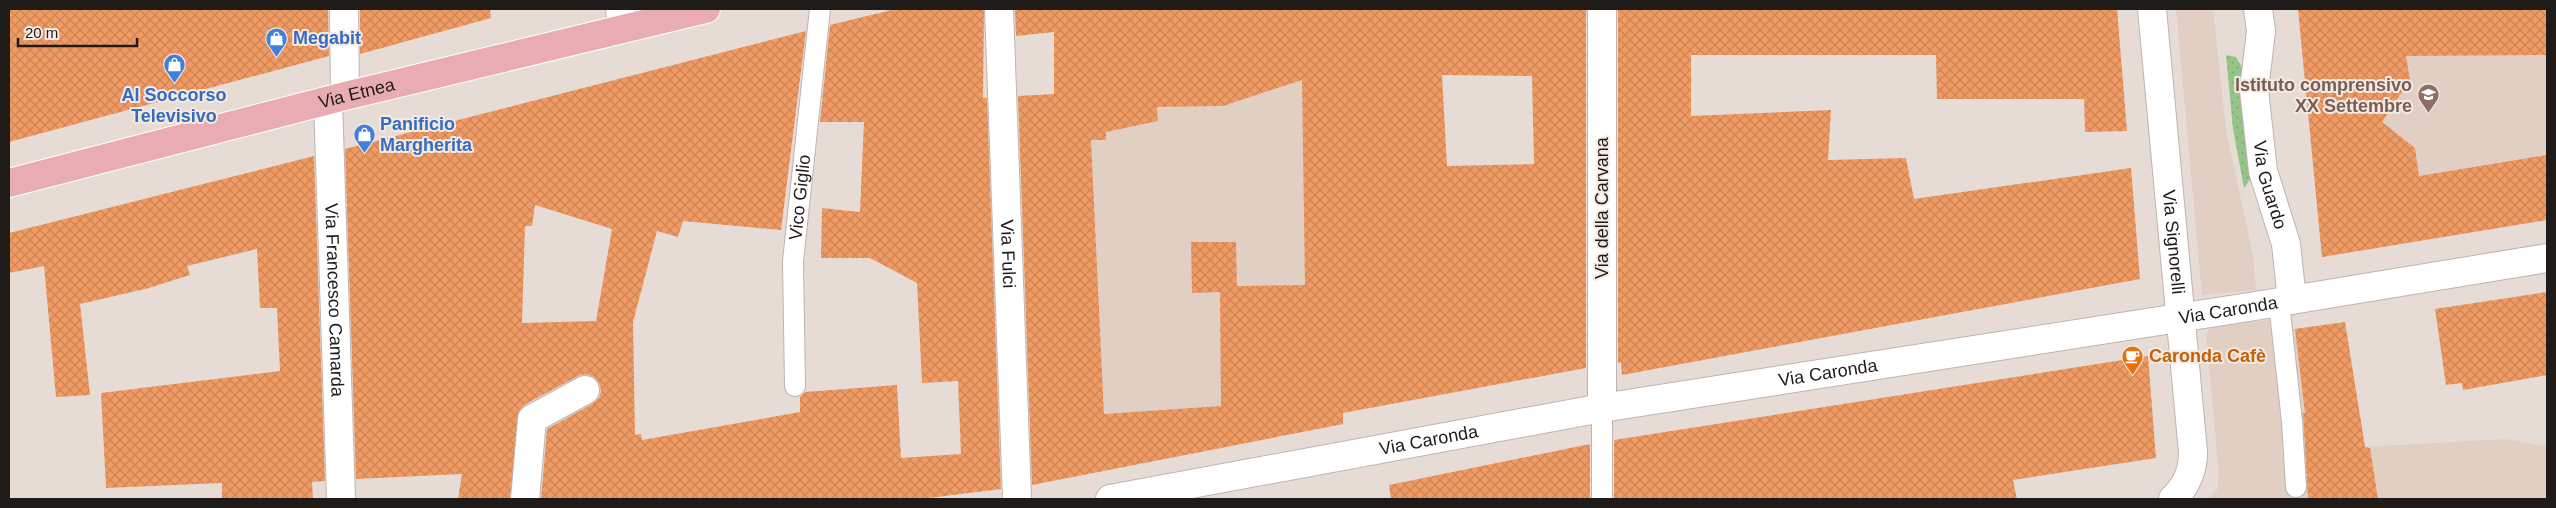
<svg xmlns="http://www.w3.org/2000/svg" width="2556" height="508" viewBox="0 0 2556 508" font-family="Helvetica,sans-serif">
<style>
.built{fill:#e1cfc4}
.grass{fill:url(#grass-dots)}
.building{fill:url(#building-cross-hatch);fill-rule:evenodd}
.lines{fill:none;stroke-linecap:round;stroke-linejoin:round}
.lane-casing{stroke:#bfb4ae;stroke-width:22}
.street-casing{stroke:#bfb4ae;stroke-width:30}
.secondary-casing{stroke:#bfb4ae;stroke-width:30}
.primary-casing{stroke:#fff;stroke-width:30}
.lane{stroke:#fff;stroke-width:20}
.street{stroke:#fff;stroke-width:28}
.secondary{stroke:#fff;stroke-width:28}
.primary{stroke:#e8acb2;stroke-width:28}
.labels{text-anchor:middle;stroke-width:4;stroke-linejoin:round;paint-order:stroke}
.shop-label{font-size:18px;font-weight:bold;fill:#366cbe;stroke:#f5e9e3;text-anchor:start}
.education-label{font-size:18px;font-weight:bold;fill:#785e54;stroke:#f5e9e3;text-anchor:end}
.street-label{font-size:18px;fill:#1f1b19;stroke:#f5e9e3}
.food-label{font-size:18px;font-weight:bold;fill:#c56008;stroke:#f5e9e3;text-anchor:start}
</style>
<defs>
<pattern id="grass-dots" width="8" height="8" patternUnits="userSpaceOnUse" patternTransform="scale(1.25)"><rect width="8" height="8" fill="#95c488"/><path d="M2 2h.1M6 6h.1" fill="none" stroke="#80a875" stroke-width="1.8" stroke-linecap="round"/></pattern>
<pattern id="building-cross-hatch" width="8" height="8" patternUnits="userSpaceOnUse" patternTransform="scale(1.25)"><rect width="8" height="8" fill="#f19b64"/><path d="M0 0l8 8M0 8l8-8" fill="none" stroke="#ce8556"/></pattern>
</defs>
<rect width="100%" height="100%" fill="#e7dcd5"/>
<!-- built -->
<g class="built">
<path d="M1092,9H1335L1343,424L1107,470L1091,140Z"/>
<path d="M2176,9H2213L2226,130L2253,256L2256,290L2202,295Z"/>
<path d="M2298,9H2547V220L2322,257Z"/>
<path d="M2269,320L2271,332L2345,322L2365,447L2505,439L2547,446V499H2208L2217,490L2219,475L2206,334L2211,327Z"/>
</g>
<!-- grass -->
<path class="grass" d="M2226,55L2236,57L2251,82L2259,167L2244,188L2233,129Z"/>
<!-- building -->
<g class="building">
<path d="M10,9H328L329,56L9,142Z"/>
<path d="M360,9H490L491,18L360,54Z"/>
<path d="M896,9H984L983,98H987L1001,489L921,499H541L547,429L592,404L599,398L601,391L599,383L594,377L586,374L578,376L524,405L519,411L510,499H458L462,474L356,479L345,149L806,31L781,230L683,221L678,237L657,231L633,322L635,435L641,434L642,440L800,412V397L805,392L897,385L901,458L961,454L958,381L922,383L917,283L870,258H821L822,208L860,212L864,122H820L830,25ZM535,205L612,229L596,321L522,323L525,226H532Z"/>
<path d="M1015,9H1586V368L1343,413V424L1032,485L1018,96L1054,94V32L1016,36ZM1442,75L1532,76L1534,164L1447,166ZM1302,80L1305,285L1237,286L1236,242H1191L1192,293L1220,292L1221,406L1104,414L1091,140H1106V132L1158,121L1157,107L1223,106Z"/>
<path d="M1618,9H2117L2127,131L2085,132L2084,99H1937L1936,55H1691V116L1831,110L1828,160L1906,158L1914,199L2131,168L2140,279L1622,375L1621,362L1618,363Z"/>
<path d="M2298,9H2547V55L2406,56L2410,80L2382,122L2415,148L2419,176L2547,155V220L2322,257Z"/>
<path d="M314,156L325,481L312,482L313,499H222V483L106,488L101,393L280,371L277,308H260L257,249L187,266L190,275L149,288L80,304L90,395L56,397L44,266L9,273V233Z"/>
<path d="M2547,292V375L2463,390L2462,383L2446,385L2435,309Z"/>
<path d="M2345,322L2365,447L2370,448L2378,499H2308L2303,413H2305L2295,329Z"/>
<path d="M2148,356L2156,458L2013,480L2017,499H1614V440Z"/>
<path d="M1590,444V499H1391L1389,485Z"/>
</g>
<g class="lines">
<defs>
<g id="lane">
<path d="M2279,302L2292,422L2296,487"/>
<path id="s1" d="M795,386L793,261L820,9"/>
<path d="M1602,408V499"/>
</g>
<g id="street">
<path d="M344,9L345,96"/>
<path d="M620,9L622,29"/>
<path id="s2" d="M999,9L1017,499"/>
<path d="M1602,9V408"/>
<path id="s3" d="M2152,9L2193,452C2193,471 2187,485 2173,499"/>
<path id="s4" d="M2258,9L2261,31L2254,90L2263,171L2286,244L2292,300"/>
<path id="s5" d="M328,101L341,499"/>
<path d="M525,499L532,419L585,390"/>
</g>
<g id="secondary">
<path id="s6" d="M1110,499L1602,408L2249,307L2547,258"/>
</g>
<g id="primary">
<path id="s7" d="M9,183L345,96L706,9"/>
</g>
</defs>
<!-- lane casing -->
<use href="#lane" class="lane-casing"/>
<!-- street casing -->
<use href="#street" class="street-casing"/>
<!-- secondary casing -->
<use href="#secondary" class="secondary-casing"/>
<!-- primary casing -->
<use href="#primary" class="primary-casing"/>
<!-- lane -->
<use href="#lane" class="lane"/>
<!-- street -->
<use href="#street" class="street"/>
<!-- secondary -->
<use href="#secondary" class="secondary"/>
<!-- primary -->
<use href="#primary" class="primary"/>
</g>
<!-- icons -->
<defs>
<symbol id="shop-pin" viewBox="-11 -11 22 30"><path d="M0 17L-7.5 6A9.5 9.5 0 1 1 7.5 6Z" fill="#3f7fe0" stroke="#f5e9e3"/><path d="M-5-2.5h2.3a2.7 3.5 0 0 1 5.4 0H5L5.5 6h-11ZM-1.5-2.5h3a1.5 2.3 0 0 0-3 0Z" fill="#fff"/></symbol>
<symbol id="school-pin" viewBox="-11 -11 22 30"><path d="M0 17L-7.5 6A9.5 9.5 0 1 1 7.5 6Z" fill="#8d6e63" stroke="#f5e9e3"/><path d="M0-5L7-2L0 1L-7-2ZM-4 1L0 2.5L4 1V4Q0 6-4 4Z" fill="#fff"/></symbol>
<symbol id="cafe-pin" viewBox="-11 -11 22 30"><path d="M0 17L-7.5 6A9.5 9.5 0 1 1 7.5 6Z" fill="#e8710a" stroke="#f5e9e3"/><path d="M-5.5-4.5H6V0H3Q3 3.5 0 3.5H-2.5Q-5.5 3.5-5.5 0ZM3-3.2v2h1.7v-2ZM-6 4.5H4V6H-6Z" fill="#fff"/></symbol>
</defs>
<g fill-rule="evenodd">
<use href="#shop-pin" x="264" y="26" width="25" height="34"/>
<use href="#shop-pin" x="162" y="52" width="25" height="34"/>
<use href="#school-pin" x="2416" y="82" width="25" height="34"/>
<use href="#shop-pin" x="352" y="122" width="25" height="34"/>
<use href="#cafe-pin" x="2120" y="344" width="25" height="34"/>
</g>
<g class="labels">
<!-- shop labels -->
<g class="shop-label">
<text x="293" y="44">Megabit</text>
<text x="174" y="101" text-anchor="middle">Al Soccorso<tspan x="174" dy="21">Televisivo</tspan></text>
<text x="380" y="130">Panificio<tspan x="380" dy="21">Margherita</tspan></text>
</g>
<!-- education labels -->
<g class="education-label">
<text x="2412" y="91">Istituto comprensivo<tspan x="2412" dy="21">XX Settembre</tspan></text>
</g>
<!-- street labels -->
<g class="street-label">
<text dy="6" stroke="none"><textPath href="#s7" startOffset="359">Via Etnea</textPath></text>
<text dy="6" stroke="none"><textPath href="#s4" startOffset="178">Via Guardo</textPath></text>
<text dy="6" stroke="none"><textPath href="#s1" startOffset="189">Vico Giglio</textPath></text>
<text transform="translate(1602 208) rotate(-90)" y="6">Via della Carvana</text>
<text dy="6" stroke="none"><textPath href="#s3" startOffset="234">Via Signorelli</textPath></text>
<text dy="6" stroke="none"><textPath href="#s2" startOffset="245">Via Fulci</textPath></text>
<text dy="6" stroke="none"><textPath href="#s5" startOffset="199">Via Francesco Camarda</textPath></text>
<text dy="6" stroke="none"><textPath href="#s6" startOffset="1134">Via Caronda</textPath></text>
<text dy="6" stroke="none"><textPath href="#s6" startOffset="729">Via Caronda</textPath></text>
<text dy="6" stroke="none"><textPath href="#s6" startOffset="324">Via Caronda</textPath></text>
</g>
<!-- food labels -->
<g class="food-label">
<text x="2149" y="362">Caronda Cafè</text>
</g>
</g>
<!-- border -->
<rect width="2556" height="508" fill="none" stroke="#1f1b19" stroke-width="20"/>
<!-- scale -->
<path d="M18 38v8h119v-8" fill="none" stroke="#1f1b19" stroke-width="2.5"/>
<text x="25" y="38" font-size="15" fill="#1f1b19" stroke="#f5e9e3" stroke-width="4" paint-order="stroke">20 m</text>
</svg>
